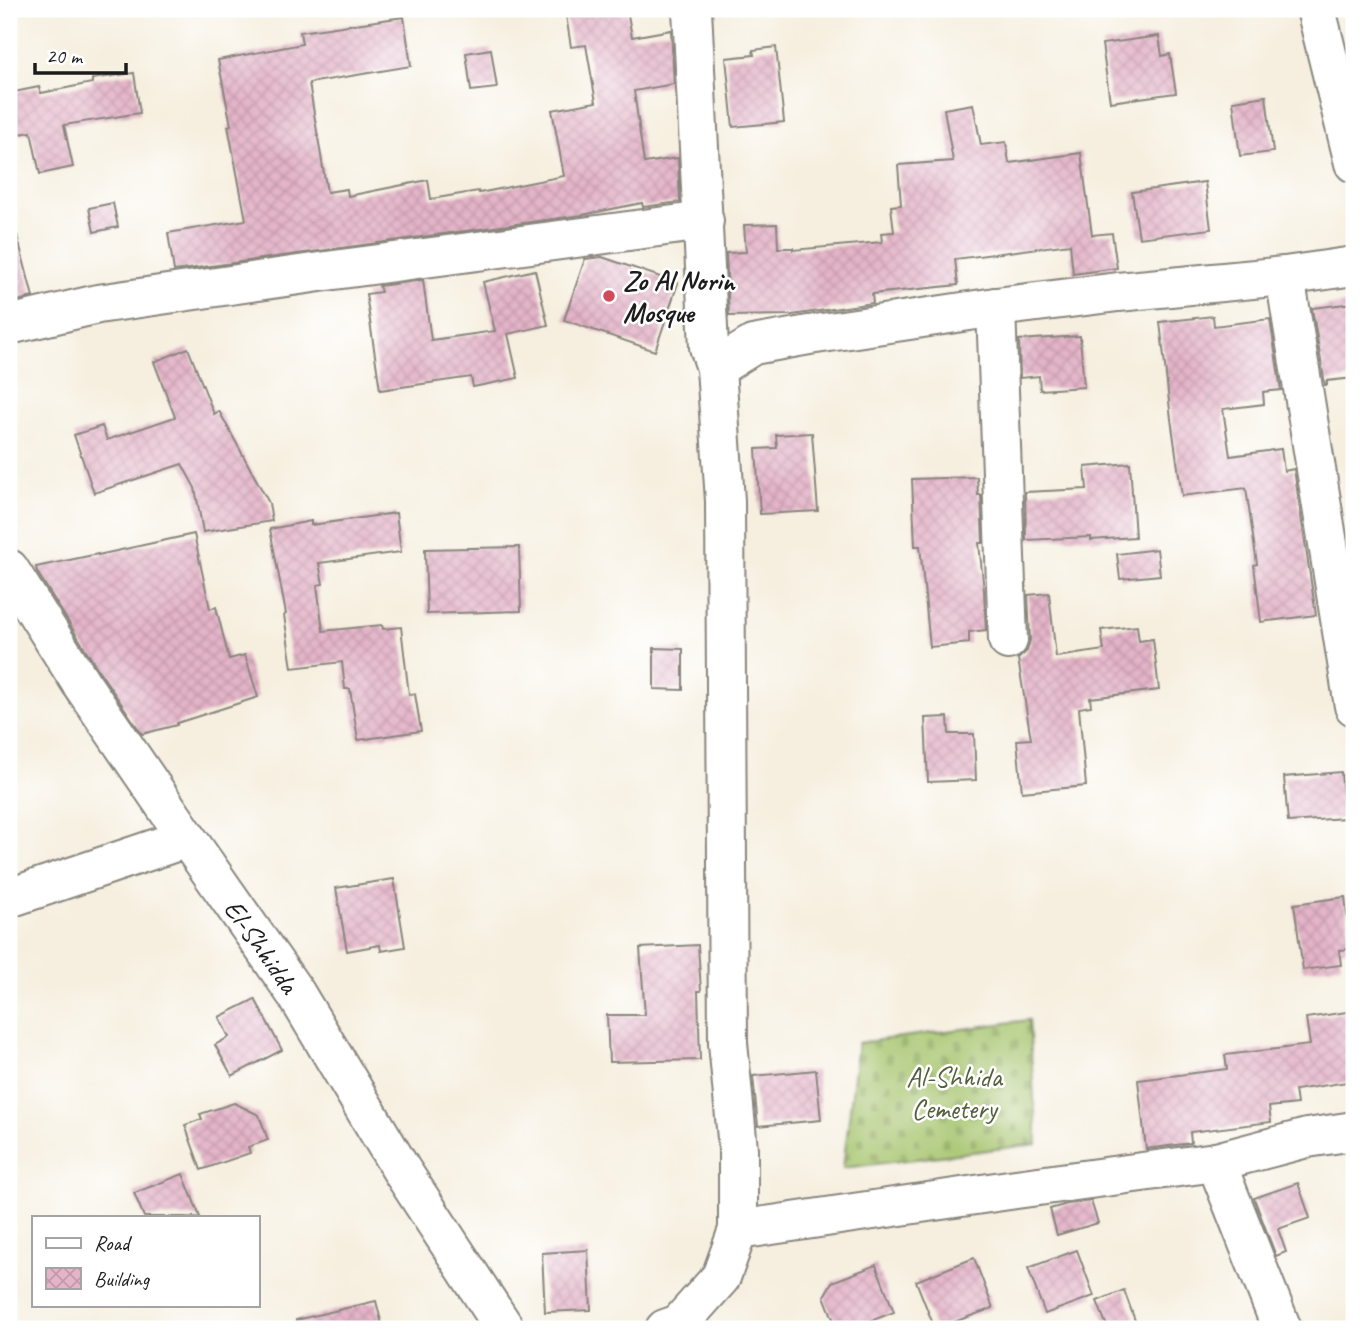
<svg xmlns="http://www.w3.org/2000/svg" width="1363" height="1338" viewBox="0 0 1363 1338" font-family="Caveat,sans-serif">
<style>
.cemetery{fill:url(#cemetery-stones);stroke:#607044;stroke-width:2}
.building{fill:url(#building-cross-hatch)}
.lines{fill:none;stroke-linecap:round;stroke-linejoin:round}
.minor-casing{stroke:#89867e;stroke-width:42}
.minor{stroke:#fff;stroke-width:38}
.poi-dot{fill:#d1495b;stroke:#fff;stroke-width:2.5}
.labels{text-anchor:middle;stroke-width:5;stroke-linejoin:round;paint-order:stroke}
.poi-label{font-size:28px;font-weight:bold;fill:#1c1c1c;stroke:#fff;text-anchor:start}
.street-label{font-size:28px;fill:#1c1c1c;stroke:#fff}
.park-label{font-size:28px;fill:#525f3c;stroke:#fff}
</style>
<defs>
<pattern id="cemetery-stones" width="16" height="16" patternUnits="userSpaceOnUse" patternTransform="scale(1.75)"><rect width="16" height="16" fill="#a4c36b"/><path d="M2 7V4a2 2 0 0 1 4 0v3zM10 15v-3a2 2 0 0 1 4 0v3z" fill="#8da75c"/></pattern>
<pattern id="building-cross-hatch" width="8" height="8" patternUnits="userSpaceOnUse" patternTransform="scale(1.75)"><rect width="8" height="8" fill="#e4b4c8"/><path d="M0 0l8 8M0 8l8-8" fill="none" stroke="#c39aab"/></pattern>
</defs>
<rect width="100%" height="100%" fill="#fff"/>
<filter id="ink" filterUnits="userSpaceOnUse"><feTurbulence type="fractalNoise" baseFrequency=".0143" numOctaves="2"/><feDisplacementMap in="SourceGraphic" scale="14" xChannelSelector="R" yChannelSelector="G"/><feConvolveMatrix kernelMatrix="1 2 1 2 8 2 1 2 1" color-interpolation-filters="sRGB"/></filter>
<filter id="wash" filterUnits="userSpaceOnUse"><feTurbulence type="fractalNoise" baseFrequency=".00686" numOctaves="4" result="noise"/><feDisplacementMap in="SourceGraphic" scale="28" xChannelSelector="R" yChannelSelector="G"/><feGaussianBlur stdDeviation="1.57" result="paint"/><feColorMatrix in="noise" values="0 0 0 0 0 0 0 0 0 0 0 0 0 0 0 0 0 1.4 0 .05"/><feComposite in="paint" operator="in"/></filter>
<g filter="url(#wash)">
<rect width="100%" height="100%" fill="#f6efdf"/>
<!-- cemetery -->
<path class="cemetery" d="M1029,1020L1037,1144L843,1168L858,1043Z"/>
<g id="blocks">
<!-- building -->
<g class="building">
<path d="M565,9H627L632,37L671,30L674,84L634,91L644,163L678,158L680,202L643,207L642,203L582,215L174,271L168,233L246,220L228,126L231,125L218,60L302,44L300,32L404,17L411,66L309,83L327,192L347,189L348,196L428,180L431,199L478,191L479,193L564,176L552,110L596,102L586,45L571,47Z"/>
<path d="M1159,36L1162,56L1170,54L1176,93L1110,102L1102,44Z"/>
<path d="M776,47L784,122L733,127L726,58L754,55L753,50Z"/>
<path d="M491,49L497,88L471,91L466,53Z"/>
<path d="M134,73L140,113L64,125L73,167L40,174L31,132L9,136V93L39,87L41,93L92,83V79Z"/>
<path d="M1266,96L1273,152L1240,156L1233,101Z"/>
<path d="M973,104L981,145L1006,142L1009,163L1081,153L1092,235L1112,233L1117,268L1073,274L1070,244L955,259L958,285L872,294L873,303L792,315L729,316L726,253L746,252L744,225L777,224L778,248H793V250L882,242L881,233L894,232L891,206L901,205L898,165L953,161L944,109Z"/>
<path d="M1205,182L1211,229L1139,238L1132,192Z"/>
<path d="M113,203L118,227L94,232L89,208Z"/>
<path d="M17,235L33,297L9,303V236Z"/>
<path d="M602,257L678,283L655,351L564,320L585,259Z"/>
<path d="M535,270L548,325L508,334L518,378L473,387L471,377L380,390L366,294L381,292L379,286L423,280L431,340L495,331L483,282Z"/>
<path d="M1354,303V378L1327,381V385H1325L1312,308Z"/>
<path d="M1213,316L1214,326L1270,319L1281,390L1263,392L1264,404L1223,409L1230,456L1281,449L1284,471L1294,469L1316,615L1261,622L1254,565L1257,564L1246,488L1182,496L1171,419L1160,322Z"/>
<path d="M1080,336L1084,387L1040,390L1039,376L1020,378L1019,340Z"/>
<path d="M188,348L214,414L219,411L269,503L272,521L203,532L195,488L182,464L94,493L74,435L102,426L107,440L175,417L154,362Z"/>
<path d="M812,433L818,511L760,514L756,449L777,448L776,435Z"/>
<path d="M1130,463L1135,537L1091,540V537L1026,540L1025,492L1087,489L1085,467Z"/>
<path d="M977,477L978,495H981L983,543H979L984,591L986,630L969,632V643L930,647L920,546H915L912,479Z"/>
<path d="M396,513L401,552L319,563L323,584L317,585L323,631L382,625L383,629L401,627L409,695L415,694L421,731L358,740L350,689H345L342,662L292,668L284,615L286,614L270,529L311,521V525Z"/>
<path d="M194,534L210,609L216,607L229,659L245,655L258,697L177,723V725L142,734L99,671L37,572L36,567L98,554V555Z"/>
<path d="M519,547L521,611L427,614L425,549Z"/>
<path d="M1157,549L1160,575L1120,579L1117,554Z"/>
<path d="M1049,593L1056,657L1104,650L1101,630L1137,626L1139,641L1153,639L1159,690L1090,698L1091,706L1079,708L1086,786L1022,792L1017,740L1031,739L1018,659L1027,651L1030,640L1028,595Z"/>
<path d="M654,648L683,649V690L654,689Z"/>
<path d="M948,717L949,734H974L976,780L928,782L925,718Z"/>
<path d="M1341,772L1345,818L1288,822L1284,777Z"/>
<path d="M394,879L405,947L381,951L380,945L347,951L336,888Z"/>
<path d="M1345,897L1351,949L1339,950L1341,965L1303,970L1294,904Z"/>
<path d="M698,945L701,991H698L700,1060L609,1062L607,1015H645L640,948Z"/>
<path d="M255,999L282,1050L232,1076L215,1045L229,1037L219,1017Z"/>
<path d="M1354,1011V1081L1295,1090L1297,1104L1269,1107L1271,1122L1190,1132L1191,1143L1146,1149L1138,1080L1227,1069L1225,1055L1310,1045L1306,1018Z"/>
<path d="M816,1070L821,1120L758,1126L753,1076Z"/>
<path d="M234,1103L259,1115L268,1140L248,1147L250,1153L201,1170L185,1125L202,1119L200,1114Z"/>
<path d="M183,1174L200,1217H144L134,1193Z"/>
<path d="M1298,1183L1310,1218L1278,1229L1286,1252L1276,1256L1254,1198Z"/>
<path d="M1091,1201L1098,1223L1057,1235L1050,1209L1067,1204Z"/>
<path d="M588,1250L591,1310L545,1312L542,1253Z"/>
<path d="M1077,1250L1094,1296L1045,1314L1028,1268Z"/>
<path d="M974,1258L993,1308L935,1329L916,1281Z"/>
<path d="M876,1265L894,1312L850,1329H837L824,1296L832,1282Z"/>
<path d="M1124,1290L1138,1329H1108L1097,1301Z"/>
<path d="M376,1301L383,1329H297L296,1320Z"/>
</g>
</g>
</g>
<g filter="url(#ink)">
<use href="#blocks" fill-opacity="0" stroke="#89867e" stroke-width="2"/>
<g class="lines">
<defs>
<g id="minor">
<path d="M1316,9L1354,163"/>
<path d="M1285,276L1354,706"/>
<path d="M996,307L1008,640"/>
<path d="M9,325L98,304L334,270L704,221"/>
<path d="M716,368L753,345L809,335L996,307L1118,292L1285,276L1354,266"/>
<path d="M9,569L81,683L187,838L296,994L402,1171L505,1329"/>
<path d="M9,898L187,838"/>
<path d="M1216,1162L1282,1329"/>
<path d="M738,1230L1016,1189L1216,1162L1307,1138L1354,1131"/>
<path d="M665,1329L679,1324L721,1277L738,1230V1149L728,1043L725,501L716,368L709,347L692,9"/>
</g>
</defs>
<!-- minor casing -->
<use href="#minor" class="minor-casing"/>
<!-- minor -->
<use href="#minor" class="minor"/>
</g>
</g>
<!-- markers -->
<circle class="poi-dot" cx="609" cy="296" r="7"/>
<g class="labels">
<!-- poi labels -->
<g class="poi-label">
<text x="623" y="290">Zo Al Norin<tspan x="623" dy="32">Mosque</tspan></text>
</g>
<!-- street labels -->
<g class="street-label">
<text transform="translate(262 946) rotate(55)" y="10">El-Shhidda</text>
</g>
<!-- park labels -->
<g class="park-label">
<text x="954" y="1086">Al-Shhida<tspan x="954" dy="32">Cemetery</tspan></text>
</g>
</g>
<!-- margin -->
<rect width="1363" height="1338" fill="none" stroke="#fff" stroke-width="35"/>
<!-- legend -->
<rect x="32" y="1216" width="228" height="91" fill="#ffffff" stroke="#a4a4a4" stroke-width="2"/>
<rect x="46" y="1238" width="35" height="10" fill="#ffffff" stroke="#a4a4a4" stroke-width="2"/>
<text x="94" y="1250" font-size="21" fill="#1c1c1c">Road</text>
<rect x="46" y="1268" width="35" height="21" fill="url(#building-cross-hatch)" stroke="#a4a4a4" stroke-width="2"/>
<text x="94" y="1286" font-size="21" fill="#1c1c1c">Building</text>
<!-- scale -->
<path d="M35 63v10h91v-10" fill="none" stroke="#1c1c1c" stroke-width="3.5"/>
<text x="46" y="63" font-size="21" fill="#1c1c1c" stroke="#ffffff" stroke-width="5" paint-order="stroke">20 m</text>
</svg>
